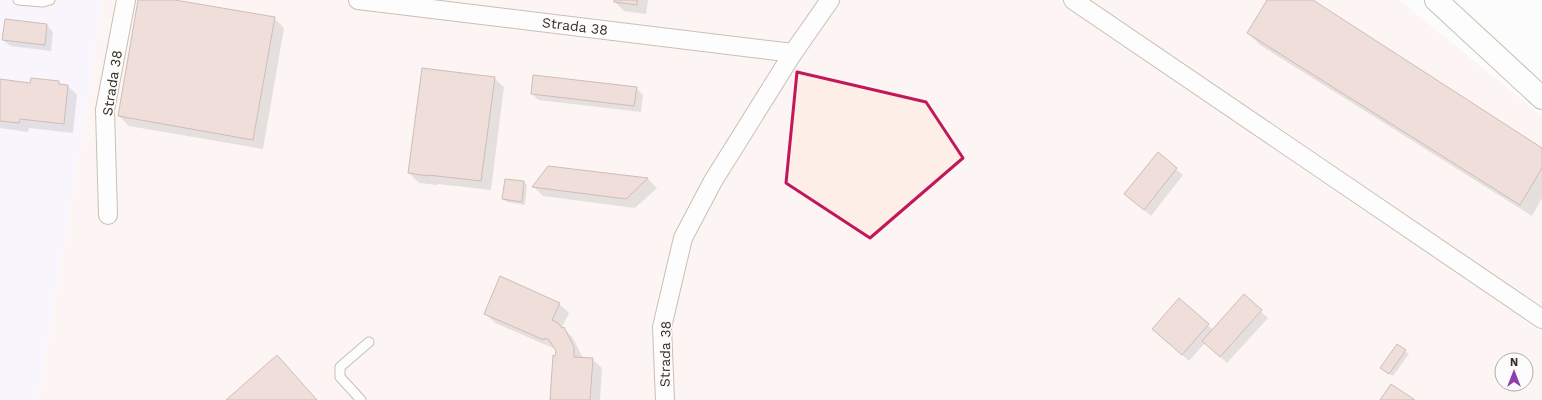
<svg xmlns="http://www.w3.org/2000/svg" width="1542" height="400" viewBox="0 0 1542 400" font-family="'Work Sans',sans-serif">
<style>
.commercial{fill:#fdeee8;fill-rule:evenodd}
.industrial{fill:#f4effc}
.shadow{fill:#0003}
.building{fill:#dfbab2;stroke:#967067}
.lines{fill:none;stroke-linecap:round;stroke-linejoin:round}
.lane-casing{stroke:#8d775a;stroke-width:11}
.street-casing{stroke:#8d775a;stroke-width:20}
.primary-casing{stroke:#8d775a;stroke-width:24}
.lane{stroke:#fff;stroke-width:9}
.street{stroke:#fff;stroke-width:18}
.primary{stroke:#fff;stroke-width:22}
.marked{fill:none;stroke:#c2185b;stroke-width:3;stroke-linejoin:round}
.labels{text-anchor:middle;stroke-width:3.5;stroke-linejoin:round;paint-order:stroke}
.street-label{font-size:14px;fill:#392f23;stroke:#fcfcfc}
</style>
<rect width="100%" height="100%" fill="#fcfcfc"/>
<!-- commercial -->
<path class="commercial" d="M102,0H1399L1542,116V400H38L83,132ZM1502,360H1526V384H1502Z"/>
<!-- industrial -->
<path class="industrial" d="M0,0H102L83,132L38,400H0Z"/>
<!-- shadow -->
<g class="shadow">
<path d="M140,0H169L274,18L284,28L263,149L129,126L119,116Z"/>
<path d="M615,0H648L646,14L624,11L615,2Z"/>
<path d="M1268,0H1311L1542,150V198L1532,216L1260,45L1248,33Z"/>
<path d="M47,25L53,32L51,51L10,46L3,40Z"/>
<path d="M494,78L504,87L491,190L438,184L437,185L419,183L409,173Z"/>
<path d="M0,80L31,84L58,82L61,85L68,86L77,95L73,133L29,128L28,132L0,128Z"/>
<path d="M636,88L643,95L641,112L538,100L532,93Z"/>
<path d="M1158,154L1183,175L1151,216L1125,194Z"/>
<path d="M549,167L648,179L657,188L635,208L543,196L534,187Z"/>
<path d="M524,182L527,185L525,205L507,202L503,199Z"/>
<path d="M1244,296L1268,318L1227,363L1205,343L1189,361L1160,335L1179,299L1213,330Z"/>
<path d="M559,304L569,313L561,329L563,328L573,338L583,358L592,359L602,368L600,400H551L557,351L554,347L553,348L495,323L485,313Z"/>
<path d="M1398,346L1409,354L1393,376L1385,371Z"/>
</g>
<!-- building -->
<g class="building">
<path d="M138,0H175L275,17L253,140L118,116Z"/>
<path d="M614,0H637V5L614,2Z"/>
<path d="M1267,0H1313L1542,148V168L1520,205L1247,33Z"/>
<path d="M5,19L47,24L45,45L2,40Z"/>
<path d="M422,68L495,77L481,181L428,175V176L408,173Z"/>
<path d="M533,75L637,87L634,106L531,94Z"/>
<path d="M31,78L59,81V84L68,85L64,124L20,119L19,123L0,121V79L30,83Z"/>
<path d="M1158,152L1177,168L1144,210L1124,194Z"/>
<path d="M548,166L648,178L626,199L532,187Z"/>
<path d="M505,179L524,181L522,202L502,199Z"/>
<path d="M500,276L560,303L552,320L558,323L562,328L564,327L574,347V357L593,358L590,400H550L553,355L555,356L556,351L549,340L545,338L544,340L484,314Z"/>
<path d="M1244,294L1262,310L1220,357L1202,341Z"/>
<path d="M1179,298L1209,324L1182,355L1152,329Z"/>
<path d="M1397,344L1406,350L1389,374L1380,368Z"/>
<path d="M277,355L317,400H226Z"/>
<path d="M1391,384L1415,400H1380Z"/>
</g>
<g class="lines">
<defs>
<g id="lane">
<path d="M18,0L43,2L50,0"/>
<path d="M361,400L340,377V367L369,342"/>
</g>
<g id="street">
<path d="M358,0L793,53"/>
<path d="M1073,0L1542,319"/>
<path d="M108,215L105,110L126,0"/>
<path d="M665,400L662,327L683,238L713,181L793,53L830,0"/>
</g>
<path id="primary" d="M1436,0L1542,98"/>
</defs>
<!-- lane casing -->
<use href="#lane" class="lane-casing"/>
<!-- street casing -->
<use href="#street" class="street-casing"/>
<!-- primary casing -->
<use href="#primary" class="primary-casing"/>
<!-- lane -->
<use href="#lane" class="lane"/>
<!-- street -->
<use href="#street" class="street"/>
<!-- primary -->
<use href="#primary" class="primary"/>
</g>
<!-- marked area -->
<path d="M0 0H1542V400H0ZM797,72L926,102L963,158L870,238L786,183Z" fill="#fcfcfc" fill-opacity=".55" fill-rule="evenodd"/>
<path class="marked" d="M797,72L926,102L963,158L870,238L786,183Z"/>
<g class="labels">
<!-- street labels -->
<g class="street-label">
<text transform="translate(575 26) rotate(7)" y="5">Strada 38</text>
<text transform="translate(112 83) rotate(-81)" y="5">Strada 38</text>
<text transform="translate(665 354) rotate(-89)" y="5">Strada 38</text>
</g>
</g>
<!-- north arrow -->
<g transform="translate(1514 372)"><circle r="19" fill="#fcfcfc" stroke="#aeaaa5"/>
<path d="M0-3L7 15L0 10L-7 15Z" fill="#8e3dac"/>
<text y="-6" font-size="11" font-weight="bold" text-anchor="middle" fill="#392f23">N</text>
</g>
</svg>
